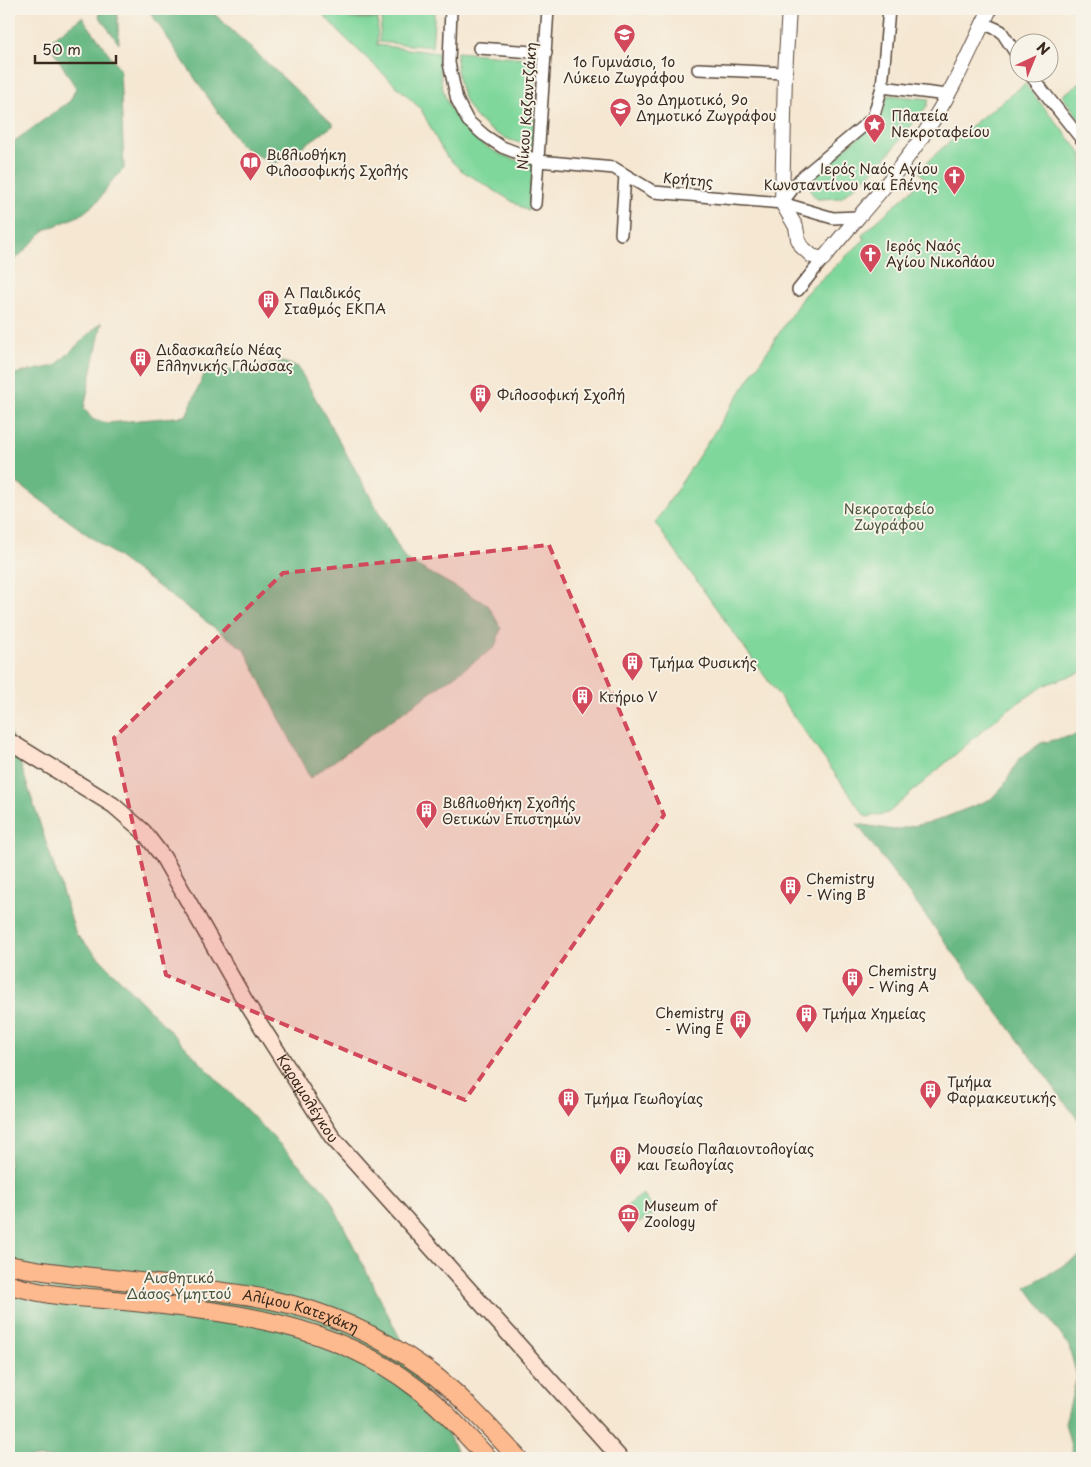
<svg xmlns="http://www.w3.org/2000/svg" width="1091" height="1467" viewBox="0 0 1091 1467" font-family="'Playpen Sans',sans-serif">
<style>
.green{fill:#7fd79b;stroke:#5d805c}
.forest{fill:#67b883;stroke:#517150}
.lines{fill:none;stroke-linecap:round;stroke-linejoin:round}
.minor-casing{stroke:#574639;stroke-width:14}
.tertiary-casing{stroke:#574639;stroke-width:16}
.secondary-casing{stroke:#574639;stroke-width:18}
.primary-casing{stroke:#574639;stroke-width:20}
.minor{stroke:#fff;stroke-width:11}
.tertiary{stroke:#fff;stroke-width:14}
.secondary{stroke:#fee3d2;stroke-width:15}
.primary{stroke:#fcba8e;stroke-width:18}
.marked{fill:#d1495b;fill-opacity:0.2;stroke:#d1495b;stroke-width:4;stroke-dasharray:10 6;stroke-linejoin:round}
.labels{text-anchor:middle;stroke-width:4;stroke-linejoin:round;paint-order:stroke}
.poi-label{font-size:14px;fill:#3b2a1e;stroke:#f7f3e8;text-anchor:start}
.street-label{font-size:14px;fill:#3b2a1e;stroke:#f7f3e8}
.park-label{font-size:14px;fill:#4c553d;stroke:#f7f3e8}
</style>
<rect width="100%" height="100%" fill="#f7f3e8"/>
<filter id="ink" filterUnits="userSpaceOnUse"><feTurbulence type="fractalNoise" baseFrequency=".02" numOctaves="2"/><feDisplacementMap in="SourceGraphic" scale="10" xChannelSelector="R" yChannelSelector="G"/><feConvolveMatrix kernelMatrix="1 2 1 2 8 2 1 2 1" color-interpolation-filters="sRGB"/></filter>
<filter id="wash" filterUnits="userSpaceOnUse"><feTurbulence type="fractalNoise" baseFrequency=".0096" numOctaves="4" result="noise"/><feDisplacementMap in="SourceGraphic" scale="20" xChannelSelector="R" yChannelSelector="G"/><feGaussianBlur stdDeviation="1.12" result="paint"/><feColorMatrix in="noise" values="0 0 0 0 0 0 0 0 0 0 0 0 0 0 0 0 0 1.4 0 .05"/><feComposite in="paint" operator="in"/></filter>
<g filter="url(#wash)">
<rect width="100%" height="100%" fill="#f5e7d2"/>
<!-- green -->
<g class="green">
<path d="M318,9H342L349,19H378L377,45L438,53C439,62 440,72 441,80C449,128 488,156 533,164L528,211L461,170L447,157L439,144L421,109L342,35Z"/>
<path d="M345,9H435L432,47L379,42L382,18L351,17Z"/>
<path d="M457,52L538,59L533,146C482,137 454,105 457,52Z"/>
<path d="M1082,81V122L1062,96Z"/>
<path d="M1025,84L1082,154V672L1047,684L1004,712L888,813L866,817L655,523L804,295L865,239L862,235L925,178L918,171L941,149Z"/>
<path d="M888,95L929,99L927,106L879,166L841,198L817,199L811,192L810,182L815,174L879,120Z"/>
<path d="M643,1194L656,1212L639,1223L627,1206Z"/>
</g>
<!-- forest -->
<g class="forest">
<path d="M101,9H117L119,44L99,16Z"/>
<path d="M148,9H209L334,125L281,161L271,163L240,145Z"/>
<path d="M82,17L120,69L124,169L112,181L98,201L81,215L45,230L9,266V145L70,101L76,88L48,42Z"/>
<path d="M102,322L84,408L92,419L107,423L186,416L208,366L237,372L282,362L298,367L405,559L488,605L501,628L495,647L310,778L245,650L9,477V375L55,366Z"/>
<path d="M9,729L76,934L327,1193L460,1458H9Z"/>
<path d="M1080,734L1082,735V1125L857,824L894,830L936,821L991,799L1005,784L1019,759L1041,743Z"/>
<path d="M1082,1255V1458H1074L1065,1423L1077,1377L1069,1346L1026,1287Z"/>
</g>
</g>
<g filter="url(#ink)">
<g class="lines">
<defs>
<g id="minor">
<path d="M451,9L449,63L457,100L468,121L484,135L502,147L539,161L614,168L654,192L782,203L833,218L858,217"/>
<path d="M983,23L1001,31L1018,57"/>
<path d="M479,48L546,53"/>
<path d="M698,69L785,73"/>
<path d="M1028,72L1082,140"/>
<path d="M882,87L947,95"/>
<path d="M782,203L800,179L873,118L882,87L889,9"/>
<path d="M535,204L548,9"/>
<path d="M621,234L625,175"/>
<path d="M798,290L823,259"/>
</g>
<path id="tertiary" d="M789,9L785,73L782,203L796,227L798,239L802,247L812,256L823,259C857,217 896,177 926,131C952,93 970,50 990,9"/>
<g id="secondary">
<path id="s1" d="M9,741L113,805L143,831L163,857L244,999L332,1137L620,1458"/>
</g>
<g id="primary">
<path id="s2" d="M9,1265C55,1275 101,1277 148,1283C189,1288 231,1291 271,1300C327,1311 380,1336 426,1369C460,1394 489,1427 518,1458"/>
<path d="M9,1285C22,1288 36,1292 50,1294C71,1297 92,1298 114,1300C220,1311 327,1319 415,1387C442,1407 465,1434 488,1458"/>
</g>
</defs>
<!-- minor casing -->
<use href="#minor" class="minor-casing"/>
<!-- tertiary casing -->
<use href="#tertiary" class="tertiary-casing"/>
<!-- secondary casing -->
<use href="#secondary" class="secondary-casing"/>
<!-- primary casing -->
<use href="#primary" class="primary-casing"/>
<!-- minor -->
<use href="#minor" class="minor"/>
<!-- tertiary -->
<use href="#tertiary" class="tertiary"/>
<!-- secondary -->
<use href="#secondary" class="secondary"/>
<!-- primary -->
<use href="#primary" class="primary"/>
</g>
</g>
<!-- marked area -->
<path class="marked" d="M549,545L664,815L465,1100L166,975L114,738L283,573Z"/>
<!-- icons -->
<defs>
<symbol id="school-pin" viewBox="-11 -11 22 30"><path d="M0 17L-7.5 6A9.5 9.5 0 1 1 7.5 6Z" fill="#d1495b" stroke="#f7f3e8"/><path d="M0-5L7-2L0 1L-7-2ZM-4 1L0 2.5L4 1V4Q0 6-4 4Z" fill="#fff"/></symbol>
<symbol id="sight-pin" viewBox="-11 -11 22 30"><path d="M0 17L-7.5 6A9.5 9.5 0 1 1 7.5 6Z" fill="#d1495b" stroke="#f7f3e8"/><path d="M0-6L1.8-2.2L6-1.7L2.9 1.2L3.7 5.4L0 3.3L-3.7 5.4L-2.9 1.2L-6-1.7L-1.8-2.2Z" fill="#fff"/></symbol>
<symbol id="library-pin" viewBox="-11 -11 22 30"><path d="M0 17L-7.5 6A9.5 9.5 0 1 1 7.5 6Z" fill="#d1495b" stroke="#f7f3e8"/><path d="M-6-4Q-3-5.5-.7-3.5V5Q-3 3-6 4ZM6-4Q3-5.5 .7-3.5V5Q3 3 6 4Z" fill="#fff"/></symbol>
<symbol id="church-pin" viewBox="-11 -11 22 30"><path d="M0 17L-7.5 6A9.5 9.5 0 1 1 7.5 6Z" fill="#d1495b" stroke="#f7f3e8"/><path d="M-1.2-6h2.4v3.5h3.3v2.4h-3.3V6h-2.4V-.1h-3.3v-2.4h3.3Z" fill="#fff"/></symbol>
<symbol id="building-pin" viewBox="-11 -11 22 30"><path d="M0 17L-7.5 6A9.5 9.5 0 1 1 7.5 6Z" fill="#d1495b" stroke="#f7f3e8"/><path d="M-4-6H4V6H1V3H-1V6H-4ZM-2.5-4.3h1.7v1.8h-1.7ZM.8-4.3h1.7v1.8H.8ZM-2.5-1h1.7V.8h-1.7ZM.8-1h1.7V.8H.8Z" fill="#fff"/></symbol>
<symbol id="museum-pin" viewBox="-11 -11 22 30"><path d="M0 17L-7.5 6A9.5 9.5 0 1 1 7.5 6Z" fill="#d1495b" stroke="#f7f3e8"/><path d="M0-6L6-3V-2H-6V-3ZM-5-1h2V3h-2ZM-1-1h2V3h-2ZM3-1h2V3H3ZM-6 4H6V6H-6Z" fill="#fff"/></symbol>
</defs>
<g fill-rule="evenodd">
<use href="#school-pin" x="612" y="22" width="25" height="34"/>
<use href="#school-pin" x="608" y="96" width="25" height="34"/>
<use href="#sight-pin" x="862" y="112" width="25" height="34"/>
<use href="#library-pin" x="238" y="150" width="25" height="34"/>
<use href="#church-pin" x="942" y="164" width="25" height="34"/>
<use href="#church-pin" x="858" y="242" width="25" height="34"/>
<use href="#building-pin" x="256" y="288" width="25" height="34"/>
<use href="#building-pin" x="128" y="346" width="25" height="34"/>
<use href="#building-pin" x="468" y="382" width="25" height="34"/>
<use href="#building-pin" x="620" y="650" width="25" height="34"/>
<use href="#building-pin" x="570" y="684" width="25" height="34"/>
<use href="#building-pin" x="414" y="798" width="25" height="34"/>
<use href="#building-pin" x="778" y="874" width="25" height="34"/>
<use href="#building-pin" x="840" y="966" width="25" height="34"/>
<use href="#building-pin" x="794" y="1002" width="25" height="34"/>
<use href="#building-pin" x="728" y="1008" width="25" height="34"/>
<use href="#building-pin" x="918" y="1078" width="25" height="34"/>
<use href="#building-pin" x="556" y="1086" width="25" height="34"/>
<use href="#building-pin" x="608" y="1144" width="25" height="34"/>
<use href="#museum-pin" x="616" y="1202" width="25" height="34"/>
</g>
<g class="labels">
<!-- poi labels -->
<g class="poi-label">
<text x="624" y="67" text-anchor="middle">1ο Γυμνάσιο, 1ο<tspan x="624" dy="16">Λύκειο Ζωγράφου</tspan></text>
<text x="636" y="105">3ο Δημοτικό, 9ο<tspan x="636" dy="16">Δημοτικό Ζωγράφου</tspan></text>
<text x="891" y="121">Πλατεία<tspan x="891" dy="16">Νεκροταφείου</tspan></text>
<text x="266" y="160">Βιβλιοθήκη<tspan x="266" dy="16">Φιλοσοφικής Σχολής</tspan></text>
<text x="938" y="174" text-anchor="end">Ιερός Ναός Αγίου<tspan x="938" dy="16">Κωνσταντίνου και Ελένης</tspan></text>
<text x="886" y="251">Ιερός Ναός<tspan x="886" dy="16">Αγίου Νικολάου</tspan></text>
<text x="284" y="298">Α Παιδικός<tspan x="284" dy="16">Σταθμός ΕΚΠΑ</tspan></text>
<text x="156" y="355">Διδασκαλείο Νέας<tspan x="156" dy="16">Ελληνικής Γλώσσας</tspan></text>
<text x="497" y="400">Φιλοσοφική Σχολή</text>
<text x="649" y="668">Τμήμα Φυσικής</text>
<text x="599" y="702">Κτήριο V</text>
<text x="442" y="808">Βιβλιοθήκη Σχολής<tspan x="442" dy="16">Θετικών Επιστημών</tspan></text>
<text x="806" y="884">Chemistry<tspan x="806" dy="16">- Wing Β</tspan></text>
<text x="868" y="976">Chemistry<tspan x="868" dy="16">- Wing Α</tspan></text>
<text x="724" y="1018" text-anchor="end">Chemistry<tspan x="724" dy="16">- Wing Ε</tspan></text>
<text x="822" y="1019">Τμήμα Χημείας</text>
<text x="947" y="1087">Τμήμα<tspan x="947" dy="16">Φαρμακευτικής</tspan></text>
<text x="584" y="1104">Τμήμα Γεωλογίας</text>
<text x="637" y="1154">Μουσείο Παλαιοντολογίας<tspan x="637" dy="16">και Γεωλογίας</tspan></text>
<text x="644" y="1211">Museum of<tspan x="644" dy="16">Zoology</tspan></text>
</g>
<!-- street labels -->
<g class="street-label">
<text transform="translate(527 106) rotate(-86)" y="5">Νίκου Καζαντζάκη</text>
<text transform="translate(688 180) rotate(5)" y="5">Κρήτης</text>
<text dy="5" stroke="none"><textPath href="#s1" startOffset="476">Καραμολέγκου</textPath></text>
<text dy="5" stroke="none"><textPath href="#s2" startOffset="296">Αλίμου Κατεχάκη</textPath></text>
</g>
<!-- park labels -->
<g class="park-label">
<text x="889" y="514">Νεκροταφείο<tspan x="889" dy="16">Ζωγράφου</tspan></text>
<text x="179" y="1283">Αισθητικό<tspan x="179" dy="16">Δάσος Υμηττού</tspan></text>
</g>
</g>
<!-- margin -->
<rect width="1091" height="1467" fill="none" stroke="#f7f3e8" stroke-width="30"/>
<!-- north arrow -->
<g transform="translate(1034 58) rotate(44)"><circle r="24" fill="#f7f3e8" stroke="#aca397"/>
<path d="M0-4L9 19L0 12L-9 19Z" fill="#d1495b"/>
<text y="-8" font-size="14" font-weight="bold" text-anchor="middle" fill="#3b2a1e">N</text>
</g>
<!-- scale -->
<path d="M35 55v8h81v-8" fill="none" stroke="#3b2a1e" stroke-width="2.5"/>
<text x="42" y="55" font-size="15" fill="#3b2a1e" stroke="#f7f3e8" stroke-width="4" paint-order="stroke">50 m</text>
</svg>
